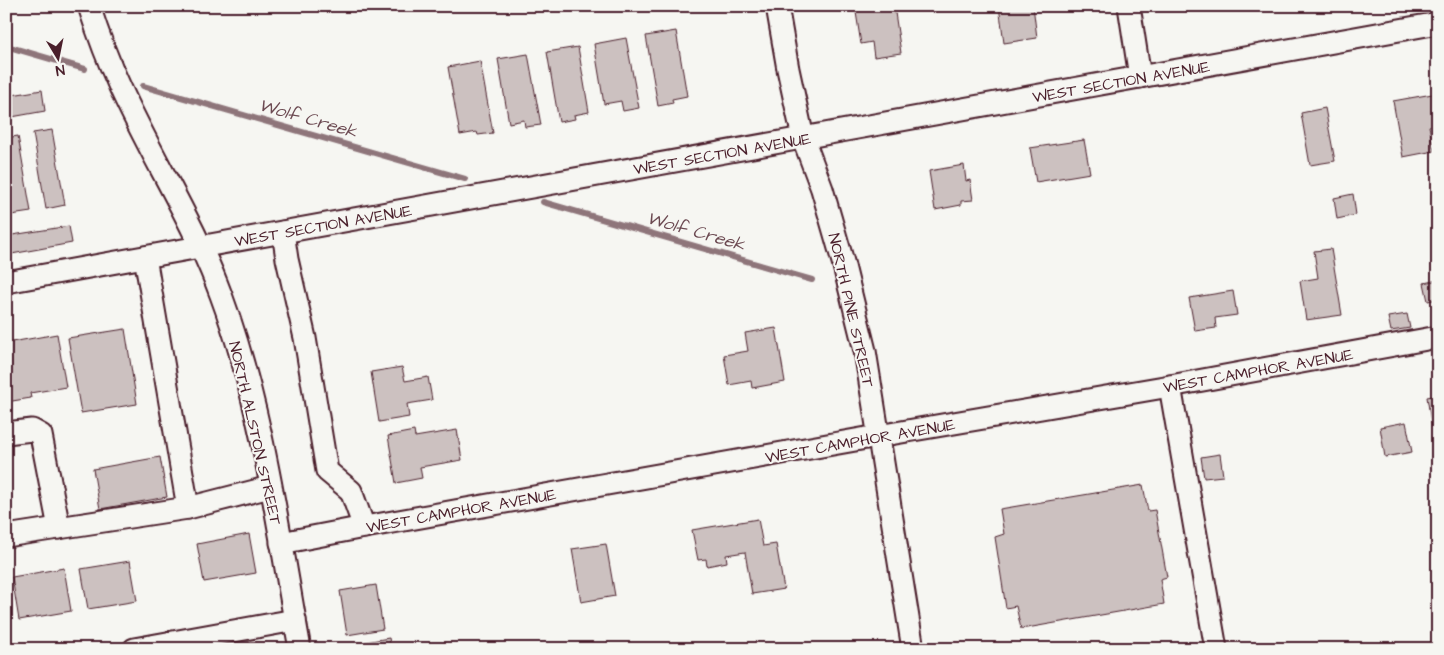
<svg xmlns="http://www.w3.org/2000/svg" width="1444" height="655" viewBox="0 0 1444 655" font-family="'Architects Daughter',sans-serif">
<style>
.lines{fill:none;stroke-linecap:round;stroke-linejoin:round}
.stream{stroke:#8e747a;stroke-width:6}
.building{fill:#ccc1c0;stroke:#4a1f2b}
.minor-casing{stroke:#4a1f2b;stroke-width:25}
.minor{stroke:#f6f6f2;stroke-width:21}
.labels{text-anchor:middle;stroke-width:4;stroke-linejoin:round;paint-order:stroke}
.street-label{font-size:16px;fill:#4a1f2b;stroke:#f6f6f2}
.water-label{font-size:18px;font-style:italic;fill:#6c4a52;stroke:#f6f6f2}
</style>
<rect width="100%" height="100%" fill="#f6f6f2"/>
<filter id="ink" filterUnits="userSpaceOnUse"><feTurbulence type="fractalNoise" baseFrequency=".02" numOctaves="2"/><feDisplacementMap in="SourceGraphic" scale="10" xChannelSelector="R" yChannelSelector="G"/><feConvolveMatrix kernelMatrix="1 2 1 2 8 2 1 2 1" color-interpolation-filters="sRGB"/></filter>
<g filter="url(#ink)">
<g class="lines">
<!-- stream -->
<g class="stream">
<path d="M6,46L85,69"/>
<path d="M143,86L465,179"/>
<path d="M543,202L812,280"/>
</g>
</g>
<!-- building -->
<g class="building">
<path d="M855,6H894L901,53L874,57L872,42L861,44Z"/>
<path d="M999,6H1033L1037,38L1004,43Z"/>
<path d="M676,31L687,96L672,99L673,103L658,106L646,36Z"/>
<path d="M626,38L639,108L623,111L621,101L604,104L594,44Z"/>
<path d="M578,47L589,112L574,115L575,119L559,122L547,52Z"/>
<path d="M528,54L541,125L525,127L524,120L509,123L498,59Z"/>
<path d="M480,61L493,133L478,135L477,132L460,135L448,67Z"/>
<path d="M42,90L45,111L6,118V96Z"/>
<path d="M1438,93V124L1429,126L1434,151L1403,157L1393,101Z"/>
<path d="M1325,108L1335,161L1310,165L1301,113Z"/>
<path d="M52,130L65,205L46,209L33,133Z"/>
<path d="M18,136L31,212L11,215L6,185V138Z"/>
<path d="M1084,140L1090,173L1036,182L1030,148Z"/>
<path d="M964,165L966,181L970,180L973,200L961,201V205L935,210L929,171Z"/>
<path d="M1353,194L1356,215L1337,219L1334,198Z"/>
<path d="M69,226L72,243L6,255V236Z"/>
<path d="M1331,249L1342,315L1306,320L1300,281L1318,278L1314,251Z"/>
<path d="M1438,280V299L1428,301L1424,283Z"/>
<path d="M1233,291L1237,315L1215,318L1216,328L1195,331L1189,298Z"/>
<path d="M1407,314L1410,328L1391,331L1388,317Z"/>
<path d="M776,328L785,382L752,388L751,381L729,385L724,355L748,351L745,333Z"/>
<path d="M125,329L137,404L81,413L68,338Z"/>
<path d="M57,334L66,387L30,393L31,398L6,402V343Z"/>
<path d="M402,367L405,381L428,377L432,400L407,404L409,417L379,422L371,372Z"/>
<path d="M1438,395V427L1432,428L1427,397Z"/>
<path d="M1406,422L1412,452L1385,457L1380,427Z"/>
<path d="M457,430L462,460L420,467L422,478L396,483L388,436L414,431L415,437Z"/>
<path d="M1220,454L1223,476L1204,478L1201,457Z"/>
<path d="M160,457L167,497L100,509L93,469Z"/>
<path d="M1143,485L1148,511L1155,510L1167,577L1160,579L1164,604L1021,629L1016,606L1006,608L995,537L1004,534L1000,509Z"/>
<path d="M758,519L763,546L776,544L784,589L752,594L745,552L726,555L727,562L707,566L706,559L698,560L692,530Z"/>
<path d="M249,534L256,573L204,582L197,544Z"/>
<path d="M606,544L615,596L581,602L572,549Z"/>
<path d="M1438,549V572L1433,550Z"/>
<path d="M130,561L137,601L88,609L81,569Z"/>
<path d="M64,568L71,611L19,620L12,577Z"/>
<path d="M376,585L383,629L347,635L340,591Z"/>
<path d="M389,638L391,649H366L365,642Z"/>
</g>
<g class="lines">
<defs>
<g id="minor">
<path d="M89,6C98,34 108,61 120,87C152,158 194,222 221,295C262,405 279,533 300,649"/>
<path d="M777,6L788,69L803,138L822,189L843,262L865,351L913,649"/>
<path d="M1129,6L1140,77"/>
<path d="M283,232L287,259L305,338L327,471L351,491L364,527"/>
<path d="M145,257L188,508"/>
<path d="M6,282L1438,23"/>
<path d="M1170,386L1216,649"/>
<path d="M6,433L32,430L41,435L59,528"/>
<path d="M6,536L188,508L270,487"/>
<path d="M281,543L359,528L878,436L1170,386L1438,337"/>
<path d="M134,649L295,620"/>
</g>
</defs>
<!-- minor casing -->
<use href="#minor" class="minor-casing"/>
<!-- minor -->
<use href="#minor" class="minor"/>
</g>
</g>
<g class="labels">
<!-- street labels -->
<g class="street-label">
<text transform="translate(1121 81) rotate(-10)" y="6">WEST SECTION AVENUE</text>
<text transform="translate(722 153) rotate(-10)" y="6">WEST SECTION AVENUE</text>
<text transform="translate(323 225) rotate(-10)" y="6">WEST SECTION AVENUE</text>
<text transform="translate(852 310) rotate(77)" y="6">NORTH PINE STREET</text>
<text transform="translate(1258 370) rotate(-10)" y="6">WEST CAMPHOR AVENUE</text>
<text transform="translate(256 433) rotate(77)" y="6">NORTH ALSTON STREET</text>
<text transform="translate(860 440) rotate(-10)" y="6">WEST CAMPHOR AVENUE</text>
<text transform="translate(461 510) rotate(-10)" y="6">WEST CAMPHOR AVENUE</text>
</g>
<!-- water labels -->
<g class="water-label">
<text transform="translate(308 118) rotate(16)" y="6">Wolf Creek</text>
<text transform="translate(696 231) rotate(16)" y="6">Wolf Creek</text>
</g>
</g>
<!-- margin -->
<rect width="1444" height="655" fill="none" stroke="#f6f6f2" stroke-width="25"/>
<rect x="12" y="12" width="1419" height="630" fill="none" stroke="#4a1f2b" stroke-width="2" filter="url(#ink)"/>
<!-- north arrow -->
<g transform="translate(58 58) rotate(170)" stroke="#f6f6f2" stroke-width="4" paint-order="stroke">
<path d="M0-4L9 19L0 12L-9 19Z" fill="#4a1f2b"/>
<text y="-8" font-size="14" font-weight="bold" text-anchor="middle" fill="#4a1f2b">N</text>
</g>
</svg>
